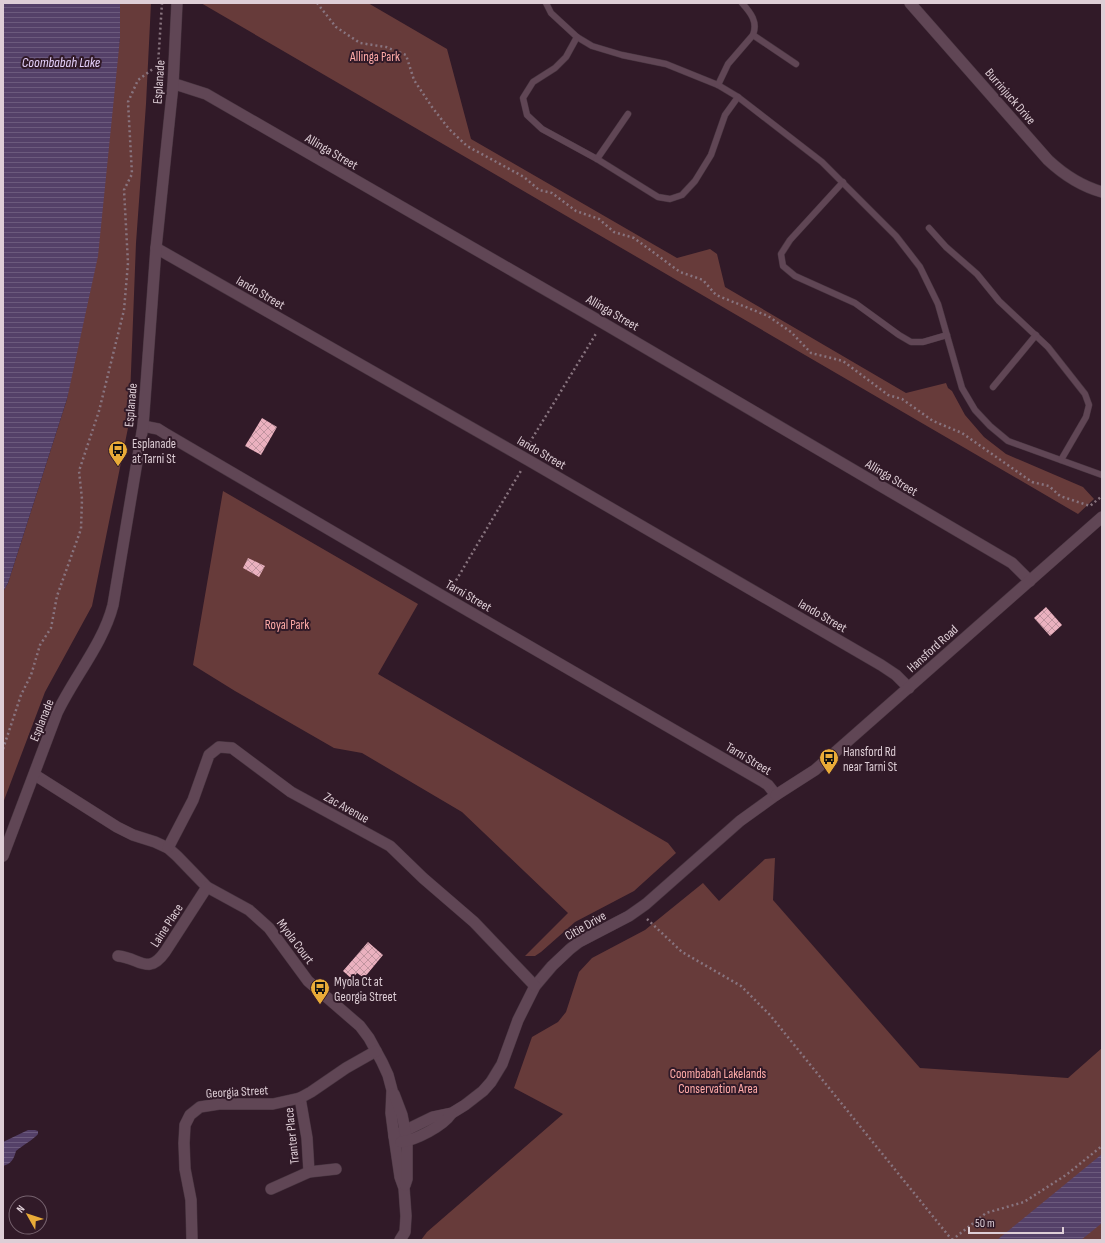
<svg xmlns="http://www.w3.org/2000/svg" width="1105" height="1243" viewBox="0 0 1105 1243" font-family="'Sofia Sans Condensed',sans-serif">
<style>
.green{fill:#673b3a}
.water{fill:url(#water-rules)}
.building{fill:url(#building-cross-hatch)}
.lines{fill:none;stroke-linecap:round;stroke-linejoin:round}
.service-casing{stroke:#483540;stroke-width:7}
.minor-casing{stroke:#483540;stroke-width:12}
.tertiary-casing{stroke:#483540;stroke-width:12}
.path{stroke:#88747f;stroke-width:2.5;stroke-dasharray:2 3;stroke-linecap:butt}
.service{stroke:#604655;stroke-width:6}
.minor{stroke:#604655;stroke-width:11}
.tertiary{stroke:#604655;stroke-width:11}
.labels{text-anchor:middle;stroke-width:4;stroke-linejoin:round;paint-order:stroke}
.park-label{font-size:13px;fill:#ffaba8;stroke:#311a28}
.street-label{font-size:13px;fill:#deced6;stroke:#311a28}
.poi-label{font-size:13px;fill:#deced6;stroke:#311a28;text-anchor:start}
.water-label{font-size:14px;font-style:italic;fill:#e5d1fb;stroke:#311a28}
</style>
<defs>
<pattern id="water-rules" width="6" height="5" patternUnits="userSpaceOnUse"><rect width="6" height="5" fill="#544068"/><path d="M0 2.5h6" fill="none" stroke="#6c5a7d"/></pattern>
<pattern id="building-cross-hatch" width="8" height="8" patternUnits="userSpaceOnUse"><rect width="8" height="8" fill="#eab1bf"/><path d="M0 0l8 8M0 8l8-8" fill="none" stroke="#c0949f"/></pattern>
</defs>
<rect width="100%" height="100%" fill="#311a28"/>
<!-- green -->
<g class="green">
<path d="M120,3H151L146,104L136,243L129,423L92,606L45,692L3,803V592L8,583L67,399L120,38Z"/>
<path d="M201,3H368L447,49L471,139L677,258L710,249L717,254L725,287L906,393L946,383L948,388L952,391L965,415L984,437L1006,454L1083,487L1094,499L1078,514Z"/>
<path d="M223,491L418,604L378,674L668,843L676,853L634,891L575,922L541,952L535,956H525L568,913L462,812L362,753L334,748L235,691L193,665Z"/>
<path d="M775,858L773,900L920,1068L1068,1078L1102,1048V1240H421L427,1232L563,1114L514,1088L532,1037L558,1022L566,1012L579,972L592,958L645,930L703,883L719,901L765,859Z"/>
</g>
<!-- water -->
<g class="water">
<path d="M3,3H120V38L98,256L67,399L8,583L3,592Z"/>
<path d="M28,1130H35L38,1131V1134C33,1140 23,1145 16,1151C14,1159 11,1164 3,1166V1142Z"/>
<path d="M1102,1154V1223L1081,1240H997Z"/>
</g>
<!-- building -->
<g class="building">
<path d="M262,418L277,427L261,455L245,446Z"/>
<path d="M248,558L265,566L259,577L243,568Z"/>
<path d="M1046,607L1062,625L1050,636L1034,618Z"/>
<path d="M368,942L383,955L364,978L357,973L352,979L343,971Z"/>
</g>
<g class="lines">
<defs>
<g id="service">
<path d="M546,3L551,13L577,37L592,46L622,55L666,64L718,85L738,97L822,162L896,236L920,267L938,304L962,388L975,410L990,426L1008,441L1102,475"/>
<path d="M753,35L796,64"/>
<path d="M577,37L566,57L555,68L533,82L523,98L527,115L542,129L597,159L658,197L670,199L682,195L695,181L711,155L725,115L738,97"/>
<path d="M718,85L728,64L753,35C758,22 751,13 742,3"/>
<path d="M597,159L628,114"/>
<path d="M843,182L790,240L781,254L783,266L795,276L855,303L899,335L911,342H923L947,335"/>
<path d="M929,228L946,247L977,274L999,301L1048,347L1085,394L1089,405L1086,417L1061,460"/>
<path d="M993,387L1036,335"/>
</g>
<g id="minor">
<path d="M910,3L1048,160C1064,175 1081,186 1102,192"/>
<path d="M173,85H178L206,94L603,323L1012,563L1030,581"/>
<path d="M156,248L528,460L881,665L896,675L909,688"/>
<path d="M143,426L158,429L166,434L446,598L762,781L768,785L776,795L740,821L646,904L629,916L579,942L570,949L552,966L535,986L518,1020L502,1064L491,1082L483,1091L465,1105L452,1113L433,1117L394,1136"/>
<path d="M35,775L117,827L133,835L155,842L168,848L177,856L207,887L249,910L269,928L308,981L360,1026L369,1038L382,1062L388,1075L392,1090L391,1113L394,1136L400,1177L404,1188L406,1216L405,1232L400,1240"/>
<path d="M168,848L193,800L209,755L219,747L232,748L291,792L390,846L423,878L474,922L535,986"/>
<path d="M3,856L57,713C74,677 103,644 113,605L143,426L156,248L173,85L177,3"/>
<path d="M118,956C140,958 148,976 165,952L207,887"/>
<path d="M394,1094L402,1115L405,1130L407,1141V1179L405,1185"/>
<path d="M300,1098L307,1138L309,1172"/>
<path d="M401,1142C416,1140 443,1126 451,1114"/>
<path d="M271,1189L309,1172L336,1169"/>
<path d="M192,1240L191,1200L185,1169L184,1143L185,1125L190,1115L200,1107L219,1104H273L300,1098L311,1092L346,1068L376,1051"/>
</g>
<path id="tertiary" d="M776,795L815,770L1102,517"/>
</defs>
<!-- service casing -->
<use href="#service" class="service-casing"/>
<!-- minor casing -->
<use href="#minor" class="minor-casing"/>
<!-- tertiary casing -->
<use href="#tertiary" class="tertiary-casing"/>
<!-- path -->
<g class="path">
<path d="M317,3L336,27L360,43L386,47L406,55L414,80L432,107L449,129L467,146L524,177L539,190L552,193L576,211L599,219L614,232L634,238L680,272L703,280L716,295L768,316L791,332L811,353L843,361L888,395L902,399L933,421L962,433L1032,482L1049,486L1060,496L1090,506L1102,496"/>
<path d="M527,447L597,332"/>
<path d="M451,589L522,469"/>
<path d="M3,749L21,695L31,675L40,645L51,628L57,596L81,529L82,499L79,471L99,411L124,310L128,263L124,190L132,174L128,102L138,80L158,65L162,3"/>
<path d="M647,919L682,952L741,986L770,1015L952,1240"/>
<path d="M952,1240L986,1213L1024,1202L1066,1175L1102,1146"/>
</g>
<!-- service -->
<use href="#service" class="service"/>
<!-- minor -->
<use href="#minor" class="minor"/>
<!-- tertiary -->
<use href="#tertiary" class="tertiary"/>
</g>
<!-- icons -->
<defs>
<symbol id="bus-pin" viewBox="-11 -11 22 30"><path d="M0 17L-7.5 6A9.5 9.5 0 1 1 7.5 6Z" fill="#e9ab38" stroke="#311a28"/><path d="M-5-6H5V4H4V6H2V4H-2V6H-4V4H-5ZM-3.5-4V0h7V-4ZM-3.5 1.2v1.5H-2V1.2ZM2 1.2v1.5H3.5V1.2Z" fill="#111"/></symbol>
</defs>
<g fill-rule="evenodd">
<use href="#bus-pin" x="107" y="439" width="22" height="30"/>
<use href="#bus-pin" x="818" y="747" width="22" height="30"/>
<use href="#bus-pin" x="309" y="977" width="22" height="30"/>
</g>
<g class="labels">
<!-- park labels -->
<g class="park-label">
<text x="375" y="61">Allinga Park</text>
<text x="287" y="629">Royal Park</text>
<text x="718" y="1078">Coombabah Lakelands<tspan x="718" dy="15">Conservation Area</tspan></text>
</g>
<!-- street labels -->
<g class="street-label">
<text transform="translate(158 82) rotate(-86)" y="5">Esplanade</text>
<text transform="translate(1011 96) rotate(49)" y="5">Burrinjuck Drive</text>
<text transform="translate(332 151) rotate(30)" y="5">Allinga Street</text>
<text transform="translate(261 292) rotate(30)" y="5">Iando Street</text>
<text transform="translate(613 312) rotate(30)" y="5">Allinga Street</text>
<text transform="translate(130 405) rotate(-85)" y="5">Esplanade</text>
<text transform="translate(542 452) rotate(30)" y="5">Iando Street</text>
<text transform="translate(892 477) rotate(31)" y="5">Allinga Street</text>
<text transform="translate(469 595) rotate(30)" y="5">Tarni Street</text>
<text transform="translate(823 615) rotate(30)" y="5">Iando Street</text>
<text transform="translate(932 648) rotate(-42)" y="5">Hansford Road</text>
<text transform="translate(41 720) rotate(-68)" y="5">Esplanade</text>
<text transform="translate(749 758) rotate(31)" y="5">Tarni Street</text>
<text transform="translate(347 807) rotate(29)" y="5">Zac Avenue</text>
<text transform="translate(166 925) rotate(-57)" y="5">Laine Place</text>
<text transform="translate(585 925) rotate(-30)" y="5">Citie Drive</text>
<text transform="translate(296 941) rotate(53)" y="5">Myola Court</text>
<text transform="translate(237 1091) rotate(-3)" y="5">Georgia Street</text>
<text transform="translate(291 1136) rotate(-96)" y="5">Tranter Place</text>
</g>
<!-- poi labels -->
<g class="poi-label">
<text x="132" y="448">Esplanade<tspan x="132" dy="15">at Tarni St</tspan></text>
<text x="843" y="756">Hansford Rd<tspan x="843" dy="15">near Tarni St</tspan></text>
<text x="334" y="986">Myola Ct at<tspan x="334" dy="15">Georgia Street</tspan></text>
</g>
<!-- water labels -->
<g class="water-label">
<text x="61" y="67">Coombabah Lake</text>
</g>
</g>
<!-- border -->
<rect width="1105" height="1243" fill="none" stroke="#deced6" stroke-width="8"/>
<!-- north arrow -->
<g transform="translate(28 1215) rotate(309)"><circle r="19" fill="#311a28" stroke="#76626e"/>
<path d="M0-3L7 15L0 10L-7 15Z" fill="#e9ab38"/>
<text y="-6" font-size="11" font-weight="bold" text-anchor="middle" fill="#deced6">N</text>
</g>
<!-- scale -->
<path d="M969 1227v6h94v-6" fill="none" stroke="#deced6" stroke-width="2"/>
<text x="975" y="1227" font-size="12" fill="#deced6" stroke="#311a28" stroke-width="3" paint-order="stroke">50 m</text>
</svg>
